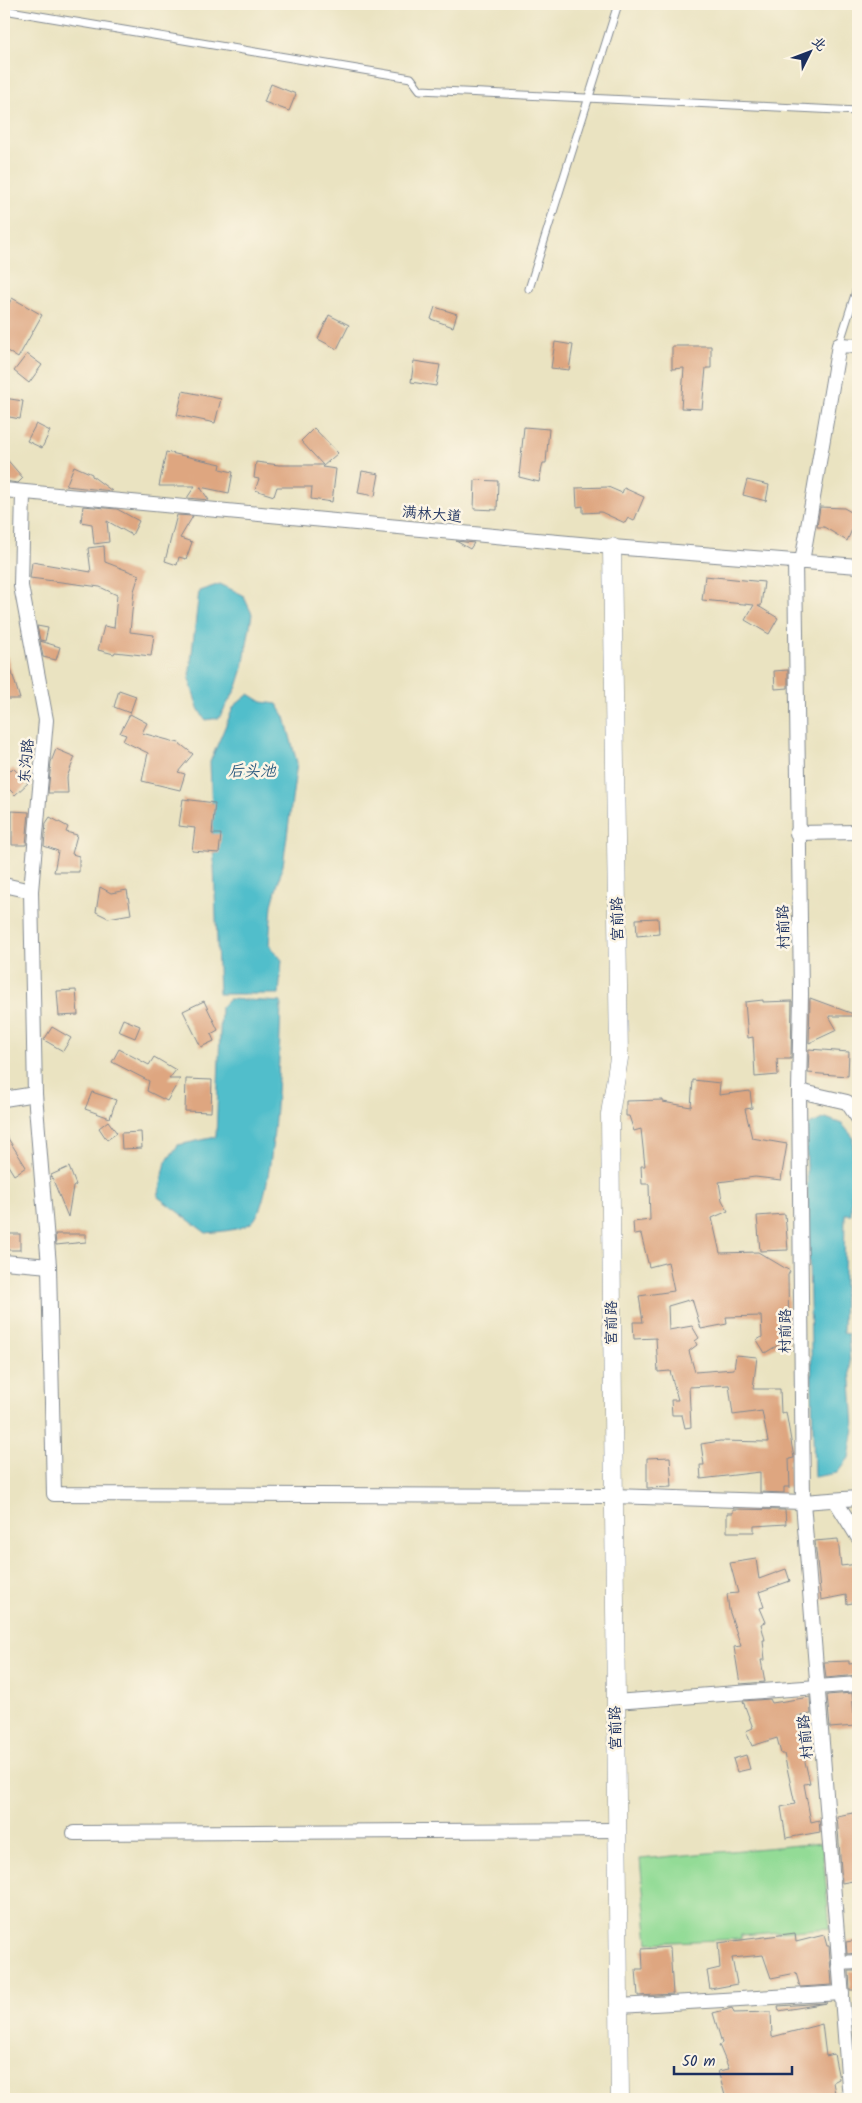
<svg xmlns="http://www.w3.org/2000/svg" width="862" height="2103" viewBox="0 0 862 2103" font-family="Kalam,'LXGW WenKai TC',sans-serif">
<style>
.green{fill:#93db96;stroke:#57857a}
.water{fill:#51becb;stroke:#367694}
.building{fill:#dea680}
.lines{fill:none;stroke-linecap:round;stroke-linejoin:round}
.service-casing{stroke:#828990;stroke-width:9}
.minor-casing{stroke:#828990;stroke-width:16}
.tertiary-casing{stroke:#828990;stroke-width:19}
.service{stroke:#fff;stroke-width:7}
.minor{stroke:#fff;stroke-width:14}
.tertiary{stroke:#fff;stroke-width:18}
.labels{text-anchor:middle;stroke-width:5;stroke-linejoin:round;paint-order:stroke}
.street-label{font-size:15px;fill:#1b2f5e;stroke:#fcf5e5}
.water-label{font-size:16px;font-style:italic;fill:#2b5a7f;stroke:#fcf5e5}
</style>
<rect width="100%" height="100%" fill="#fcf5e5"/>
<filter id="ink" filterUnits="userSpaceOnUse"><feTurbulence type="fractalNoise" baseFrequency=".02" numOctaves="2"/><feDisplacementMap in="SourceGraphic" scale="10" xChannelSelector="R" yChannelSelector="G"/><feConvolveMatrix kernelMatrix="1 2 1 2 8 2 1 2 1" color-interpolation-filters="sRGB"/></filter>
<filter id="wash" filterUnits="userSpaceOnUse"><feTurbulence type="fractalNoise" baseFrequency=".0096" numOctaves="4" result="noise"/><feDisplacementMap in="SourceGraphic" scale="20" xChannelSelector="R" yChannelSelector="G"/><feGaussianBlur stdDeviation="1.12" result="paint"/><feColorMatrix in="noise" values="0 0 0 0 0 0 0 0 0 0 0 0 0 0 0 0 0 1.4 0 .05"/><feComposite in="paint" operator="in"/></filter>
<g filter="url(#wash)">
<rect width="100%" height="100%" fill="#eae3c1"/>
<!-- green -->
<path class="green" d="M822,1843L830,1928L741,1935V1939L648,1943L640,1859Z"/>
<!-- water -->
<g class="water">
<path d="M220,584L243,595L252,614L243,668L237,687L219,718L205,720L198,708L189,679L199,591Z"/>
<path d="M249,694L262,702L277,704L285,717L297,763L283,865L272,905L269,945L282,960L279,994H219L210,762L234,706Z"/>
<path d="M229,999L281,1002C280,1037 276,1206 251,1223C238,1231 221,1231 206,1233L158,1197L166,1162L178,1145L216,1137L221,1007Z"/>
<path d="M826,1118L842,1124L853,1137L851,1214H845L843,1333L848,1334L854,1428L849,1458L837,1473L814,1477L806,1126Z"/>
</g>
<g id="blocks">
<!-- building -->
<g class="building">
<path d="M271,84L296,94L289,111L264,102Z"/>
<path d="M12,298L42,315L18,358L4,349V313Z"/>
<path d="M435,307L457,314L453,327L431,319Z"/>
<path d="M329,315L349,325L337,349L318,339Z"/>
<path d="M555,342L573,345L569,370L551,368Z"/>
<path d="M672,346H711V368H706L702,409L681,408L684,368L672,369Z"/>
<path d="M27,354L42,365L29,383L14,371Z"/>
<path d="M414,361L440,365L436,386L411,382Z"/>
<path d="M183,391L221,399L215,423L177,415Z"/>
<path d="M4,398L23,401L20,419L4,416Z"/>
<path d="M36,424L50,431L42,448L27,441Z"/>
<path d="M524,427L549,429L546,463H543L539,482L519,477Z"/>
<path d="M314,428L338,453L322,467L336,469L332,502L311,499L312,487H277L274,496L255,490L259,479L254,478L256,462L279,465H323L301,441Z"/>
<path d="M166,452L221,464L220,469L233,472L229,493L200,487L209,500L187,498L195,486H159Z"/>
<path d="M4,456L23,478L18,483L4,481Z"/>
<path d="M74,466L92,474V476L112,491L66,486Z"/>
<path d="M362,471L379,474L375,496L358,493Z"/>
<path d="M475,480L498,481L497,510L474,509Z"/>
<path d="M747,480L769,485L766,501L743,495Z"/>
<path d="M608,487L622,493L624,488L644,497L634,521L628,518L625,523L601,512L583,513V506L577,507L576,488Z"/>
<path d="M83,506L117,509L139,521L132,535L107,521L109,542L94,544L92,524L81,522Z"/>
<path d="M820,507L844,508L858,516L847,541L824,527H817Z"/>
<path d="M177,515L193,516L180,538L192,542L186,559L179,557L177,565L165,561Z"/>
<path d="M456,541L474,543L470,549Z"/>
<path d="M104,546L105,562L139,575L134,591L130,632L154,635L151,656L115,652L114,654L98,650L104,626L114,628L117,595L100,587L30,578L32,562L91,572L88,548Z"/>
<path d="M705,576L764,582L761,606H758L778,618L769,634L745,620L754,605L702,600Z"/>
<path d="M37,626L48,628L45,641L40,640Z"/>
<path d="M40,641L60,647L56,660L43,657Z"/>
<path d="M7,656L20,699H4V657Z"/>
<path d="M788,670V688L775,689L774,671Z"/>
<path d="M119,690L136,696L130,713L114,707Z"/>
<path d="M130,714L147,723L142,733L179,743L193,754L178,772L185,774L180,790L142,781L148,753L123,741L126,735L120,733Z"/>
<path d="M56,749L75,757L67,777L68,793H48L51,762Z"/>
<path d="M13,768L28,783L15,795L4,784V777Z"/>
<path d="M183,799L215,803L212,834H221L219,853L192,851L195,828L179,826Z"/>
<path d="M12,811L29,812L26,845H12Z"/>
<path d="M50,817L68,827L66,832L77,835L72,854L79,856V872H54L58,851L44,846L46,823Z"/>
<path d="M100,887L111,893L127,890L131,914L108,918L96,912Z"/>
<path d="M658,918L659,934L637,936L636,919Z"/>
<path d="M76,990L78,1015L59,1016L57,991Z"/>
<path d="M810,998L856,1015L855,1016H829L837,1030L809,1043Z"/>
<path d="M763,1000V1002L792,1001L791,1059H777L778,1075L755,1077L753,1037L748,1038L745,1002Z"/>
<path d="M204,1001L218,1030L211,1034L214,1041L201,1047L183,1011Z"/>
<path d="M123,1019L140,1026L135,1038L118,1031Z"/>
<path d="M52,1027L71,1038L63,1051L44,1040Z"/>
<path d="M119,1049L149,1065L154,1057L176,1070L169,1079H180L167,1101L147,1091L149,1081L112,1062Z"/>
<path d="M809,1049L849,1052L848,1076L808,1073Z"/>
<path d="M186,1079L212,1080L211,1112L185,1111Z"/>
<path d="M693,1080L720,1083L719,1095L750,1091L752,1108L745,1109L752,1138L787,1144L781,1180L755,1177L719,1182L722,1200L728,1211L712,1218L720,1253L758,1252L790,1271L788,1275L789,1344L778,1345L765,1353L757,1340L762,1337L761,1316L726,1317L727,1324L701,1329L692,1299L668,1306L669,1330L692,1326L699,1338L695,1341L697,1345L689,1351L695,1372L734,1369L736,1355L757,1357L753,1389H780L781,1413L786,1412L794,1458L789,1459L790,1487H784V1493L760,1492V1472L701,1479L700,1465H704L701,1444L720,1441L768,1442L762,1411L733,1415L729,1385L689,1387L691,1427L685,1428L682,1415H672L671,1400H678L670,1371L658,1372L656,1338L634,1339L633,1322H643L639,1296L674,1291L668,1262L649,1267L641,1234L634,1235L633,1222L650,1220L649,1184H642L641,1166H645L641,1129L634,1131L629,1116H626V1101L663,1100V1102L691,1107Z"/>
<path d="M92,1092L116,1100L110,1118L85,1109Z"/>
<path d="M108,1121L117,1133L107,1140L99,1128Z"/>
<path d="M4,1132L26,1167L14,1175L4,1159Z"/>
<path d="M141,1132L142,1148L122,1149L121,1133Z"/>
<path d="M69,1167L76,1185L73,1187L68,1217L51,1175Z"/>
<path d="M785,1214L788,1250L760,1251L757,1216Z"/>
<rect x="4" y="1234" width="16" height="16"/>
<path d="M55,1234H86V1242L56,1245Z"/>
<path d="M670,1457L672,1487L647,1488V1458Z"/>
<path d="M733,1509L785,1510L786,1524L754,1526V1532H727V1513H733Z"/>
<path d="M838,1539L841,1566L858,1564V1602L847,1604L846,1595L821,1600L815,1541Z"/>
<path d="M756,1559L759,1579L786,1569L790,1581L759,1592L764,1607L760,1608L766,1622L761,1624L765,1640H763L765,1660H761L765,1682L740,1684L734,1647L741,1646L729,1610L727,1594L738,1593L730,1563Z"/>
<path d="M849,1661V1664L858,1663V1675L826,1678L824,1662Z"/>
<path d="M852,1693L855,1726L830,1728L827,1695Z"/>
<path d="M810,1697L811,1714L798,1716L806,1748L802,1749L810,1783L804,1784L811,1822L819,1820L820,1832L786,1838L781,1807L795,1804L784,1754H781L777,1738L752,1746L746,1731L753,1728L743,1701L770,1699L772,1703Z"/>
<path d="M746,1755L750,1769L737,1772L733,1759Z"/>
<path d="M858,1812V1880L842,1883L837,1816Z"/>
<path d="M795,1933L796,1942L824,1935L827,1946H829L832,1985L800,1987L796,1973L771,1978L763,1955L732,1958L737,1984L710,1989L707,1971L720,1968L718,1943Z"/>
<path d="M858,1940V1953L847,1954L846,1942Z"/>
<path d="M670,1947L673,1994L638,1996L636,1969H643L642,1949Z"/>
<path d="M849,1971H858V1990H850Z"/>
<path d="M827,2003L779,2011L778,2006Z"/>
<path d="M732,2008L734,2013L771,2012L772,2037L822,2024L826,2056L834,2054L839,2079L833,2082L836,2099H726L718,2071L729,2069L719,2045L722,2043L713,2013Z"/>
</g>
</g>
</g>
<g filter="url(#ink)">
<use href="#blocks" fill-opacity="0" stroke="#828990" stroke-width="1"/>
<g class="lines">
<defs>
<g id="service">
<path d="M4,10L411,78L420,90L858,111"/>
<path d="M529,289L618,4"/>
<path d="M839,345L858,285"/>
</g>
<g id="minor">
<path d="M4,490L612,547L858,566"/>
<path d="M795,561L801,994L799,1091L803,1502L850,2099"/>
<path d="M802,562L839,345L858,346"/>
<path d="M797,833L858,832"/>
<path d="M4,885L31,891"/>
<path d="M799,1091L847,1102L858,1118"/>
<path d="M4,1099L35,1094"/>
<path d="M4,1262L49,1266L35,1094L31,891L46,720L21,586L23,492"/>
<path d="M49,1266L54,1494L612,1496L803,1502L858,1498"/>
<path d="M835,1500L858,1537"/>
<path d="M615,1702L858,1684"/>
<path d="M74,1833L617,1830"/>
<path d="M839,1963L858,1962"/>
<path d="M619,2006L842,1993"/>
</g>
<path id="tertiary" d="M612,547L619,1058L610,1114L620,2099"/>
</defs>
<!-- service casing -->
<use href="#service" class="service-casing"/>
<!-- minor casing -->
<use href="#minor" class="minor-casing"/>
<!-- tertiary casing -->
<use href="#tertiary" class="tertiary-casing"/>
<!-- service -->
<use href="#service" class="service"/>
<!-- minor -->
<use href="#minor" class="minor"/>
<!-- tertiary -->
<use href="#tertiary" class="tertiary"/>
</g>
</g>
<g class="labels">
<!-- street labels -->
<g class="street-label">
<text transform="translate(432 514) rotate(5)" y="5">满林大道</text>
<text transform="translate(26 761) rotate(-85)" y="5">东沟路</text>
<text transform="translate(617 919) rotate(-91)" y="5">宫前路</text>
<text transform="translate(783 927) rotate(-91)" y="5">村前路</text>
<text transform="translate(611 1323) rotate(-90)" y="5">宫前路</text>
<text transform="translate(785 1331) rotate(-90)" y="5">村前路</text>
<text transform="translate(615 1728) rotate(-91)" y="5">宫前路</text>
<text transform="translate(805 1737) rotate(-95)" y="5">村前路</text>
</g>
<!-- water labels -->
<g class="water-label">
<text x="252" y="776">后头池</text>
</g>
</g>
<!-- margin -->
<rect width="862" height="2103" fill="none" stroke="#fcf5e5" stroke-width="20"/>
<!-- north arrow -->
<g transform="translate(810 52) rotate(48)" stroke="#fcf5e5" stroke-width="4" paint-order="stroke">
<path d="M0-4L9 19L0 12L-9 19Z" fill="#1b2f5e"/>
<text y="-8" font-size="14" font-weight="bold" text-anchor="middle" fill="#1b2f5e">北</text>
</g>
<!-- scale -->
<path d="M674 2066v8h118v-8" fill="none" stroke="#1b2f5e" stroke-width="2.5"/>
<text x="682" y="2066" font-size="15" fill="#1b2f5e" stroke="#fcf5e5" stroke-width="4" paint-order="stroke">50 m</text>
</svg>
